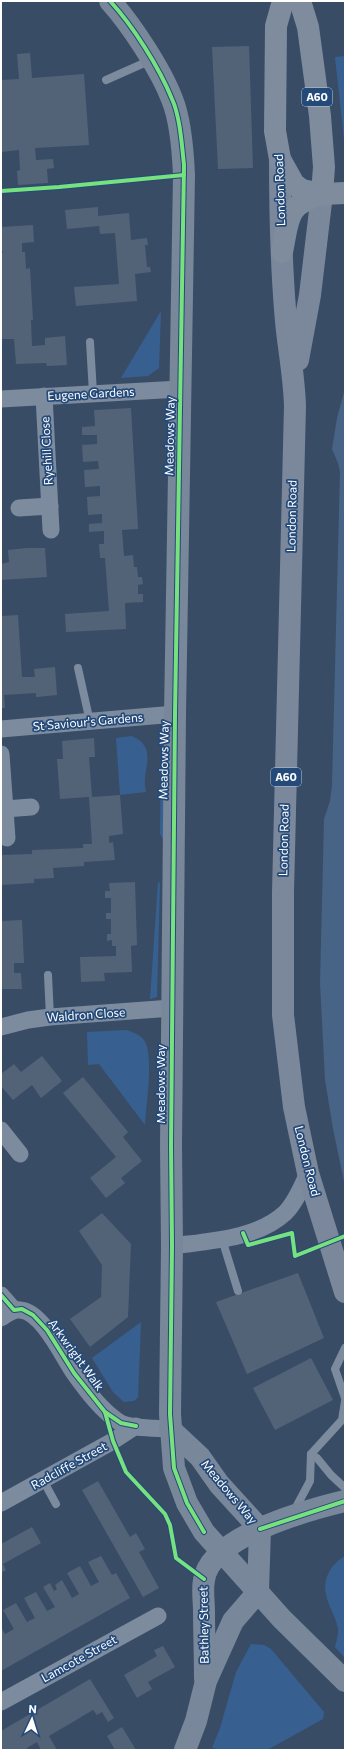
<svg xmlns="http://www.w3.org/2000/svg" width="346" height="1751" viewBox="0 0 346 1751" font-family="Commissioner,sans-serif">
<style>
.green{fill:#376091}
.water{fill:#476486}
.building{fill:#526378}
.lines{fill:none;stroke-linecap:round;stroke-linejoin:round}
.lane{stroke:#7c8b9d;stroke-width:8}
.street{stroke:#7c8b9d;stroke-width:17}
.secondary{stroke:#788799;stroke-width:22}
.primary{stroke:#7b889c;stroke-width:22}
.highway{stroke:#7e8c9d;stroke-width:22}
.cycleway-casing{stroke:#244a7a;stroke-width:6}
.cycleway{stroke:#77e17e;stroke-width:4}
.labels{text-anchor:middle;stroke-width:3.5;stroke-linejoin:round;paint-order:stroke}
.shield{fill:#244a7a;stroke:#bdc9d7;stroke-width:1}
.shield-label{font-size:11px;font-weight:bold;fill:#fff}
.street-label{font-size:12px;fill:#fff;stroke:#244a7a}
</style>
<rect width="100%" height="100%" fill="#384c66"/>
<!-- green -->
<g class="green">
<path d="M345,56V149L335,57Z"/>
<path d="M161,311L159,368L148,376L121,378Z"/>
<path d="M132,736C160,749 140,770 146,792L120,795L116,738Z"/>
<path d="M161,752L171,767L169,850L160,834Z"/>
<path d="M158,882L160,883L157,997L150,999Z"/>
<path d="M127,1030C134,1033 143,1035 146,1044C153,1062 146,1105 145,1125L99,1064L88,1065L87,1032Z"/>
<path d="M141,1322L138,1397L134,1401L124,1402L113,1392L92,1358Z"/>
<path d="M345,1556V1658L335,1647C336,1642 339,1634 338,1628C334,1609 319,1595 328,1574C332,1566 337,1561 345,1556Z"/>
<path d="M251,1644L264,1645L271,1649L324,1712L323,1719L267,1750H225L212,1748L220,1728L236,1672Z"/>
</g>
<!-- water -->
<path class="water" d="M345,352V1186L333,1129L325,1080L320,983L324,819L330,801L332,785L340,472L338,463L332,449L337,418L344,392Z"/>
<!-- building -->
<g class="building">
<path d="M249,46L253,168L218,169L212,47Z"/>
<path d="M30,53L32,78L84,74L89,145L35,148L36,160L53,159L54,168L47,169L48,183L18,185L17,171L20,170L19,150L1,152V80L19,79L17,54Z"/>
<path d="M98,207V216L129,213L131,240L147,238L148,245H145L147,267H150L151,272L135,274L137,301L76,306L74,287L119,284L115,233L100,234L99,226L67,229L65,210Z"/>
<path d="M33,225L34,242L22,243V252H25L26,269L30,268L33,320H31L32,346L45,345V338L65,336L67,365L47,366L46,363L16,364L14,339H1V253H3V251H1V227Z"/>
<path d="M131,408L138,529L122,530L124,556L133,555L134,567H137L138,577H142L143,584L138,585V594H143V602L125,603L126,629L66,632L65,614L109,611L105,558H100L99,544H104V531L89,532V524L102,523V514L88,515L87,497L100,496V486L85,487L84,470L99,469L98,461L83,462L82,445L97,444V435H82V427L95,426L94,410Z"/>
<path d="M27,548H45L47,577L1,580V564L9,562L8,550Z"/>
<path d="M18,615L22,677H35L34,669L55,667L57,695L36,697V693L4,695L5,708H1V616Z"/>
<path d="M94,738L95,757H89L92,797L120,795L123,834L109,836V843L113,842L115,860L84,862V866L53,868L54,878L34,879V883L1,885V855L32,854V850L83,848V844H92L89,797L60,799L57,759H63L62,741Z"/>
<path d="M135,882L137,945L131,946L132,972L104,973L105,981L81,982L80,957L116,956V946H112V940L107,941V934H111V919H106V913H111V898H105V891H110L109,883Z"/>
<path d="M22,920L24,963H14V973H21L22,989H1V921Z"/>
<path d="M42,1056L62,1081L41,1098L32,1085L13,1100L1,1086V1074L14,1064L21,1072Z"/>
<path d="M83,1077L128,1132L123,1137L142,1161L121,1178L125,1183L106,1198L90,1178L116,1157L63,1093Z"/>
<path d="M102,1213L131,1244L128,1317L90,1347L70,1319L101,1297L102,1265L79,1231Z"/>
<path d="M298,1273L324,1338L247,1374L216,1302Z"/>
<path d="M311,1358L333,1400L275,1430L253,1388Z"/>
<path d="M98,1481L130,1537L136,1533L145,1549L139,1552L159,1588L143,1597L82,1490Z"/>
<path d="M32,1527L41,1543L3,1564L6,1570L1,1573V1544Z"/>
<path d="M101,1556L112,1575L116,1573L130,1598L1,1671V1627L5,1634L14,1629L3,1610L16,1603L27,1622L35,1618L24,1598L36,1592L47,1611L55,1607L43,1587L50,1583L54,1591L57,1589L55,1585L62,1580L72,1598L79,1594L67,1573L80,1566L91,1586L99,1582L88,1562Z"/>
<path d="M163,1646L175,1667L148,1682L152,1689L137,1698L124,1675L157,1656L154,1650Z"/>
<path d="M90,1679L114,1718L108,1722L102,1712L97,1715L93,1710L49,1736L57,1750H41L37,1742L27,1748L28,1750H1V1731Z"/>
<path d="M122,1727L133,1745L136,1750H115L107,1736Z"/>
</g>
<g class="lines">
<!-- lane -->
<g class="lane">
<path d="M106,80L151,60"/>
<path d="M90,342L93,393"/>
<path d="M78,668L90,722"/>
<path d="M48,975L50,1017"/>
<path d="M222,1239L238,1291"/>
<path d="M345,1348L335,1369L345,1398"/>
<path d="M311,1454L317,1458L331,1475L345,1488"/>
<path d="M43,1480L56,1504"/>
<path d="M294,1511L310,1481L311,1454L342,1420L345,1401"/>
</g>
<!-- street -->
<g class="street">
<path d="M44,396L51,530"/>
<path d="M1,399L180,389"/>
<path d="M19,508L50,506"/>
<path d="M1,729L175,714"/>
<path d="M1,754L7,838"/>
<path d="M5,809L31,807"/>
<path d="M1,1027L28,1020L50,1017L172,1008"/>
<path d="M1,1130L20,1154"/>
<path d="M172,1246C209,1241 257,1239 285,1213C296,1202 302,1186 308,1173"/>
<path d="M1,1295L14,1310"/>
<path d="M1,1318C7,1314 13,1309 20,1310C42,1311 63,1357 74,1373C87,1391 101,1410 119,1422C129,1429 157,1428 170,1429"/>
<path d="M1,1503L113,1441L136,1426"/>
<path d="M1,1702L158,1616"/>
</g>
<!-- secondary -->
<g class="secondary">
<path d="M110,1C131,24 161,70 172,99C181,121 183,152 184,175L175,714L171,1146L172,1246L170,1414L174,1468L187,1503L204,1532L282,1619L345,1681"/>
<path d="M170,1429L200,1457L219,1484L260,1529L258,1592L233,1621L206,1681L196,1721L185,1750"/>
<path d="M205,1678C205,1656 204,1633 204,1611C204,1601 202,1590 204,1580C210,1536 308,1510 345,1501"/>
</g>
<!-- primary -->
<g class="primary">
<path d="M280,159C280,209 281,259 285,309C287,342 294,372 295,406L283,892V1015L294,1107L308,1173L345,1292"/>
<path d="M298,360L310,295L322,194"/>
</g>
<!-- highway -->
<g class="highway">
<path d="M283,1L276,26L275,131L280,159L294,184L302,190L322,194L345,193"/>
<path d="M300,1L308,27L320,116L324,167L322,194"/>
<path d="M282,252C289,219 285,205 322,194"/>
</g>
<defs>
<g id="cycleway">
<path d="M110,1C133,26 159,67 172,99C180,116 182,146 184,165L175,714L171,1146L172,1246L170,1414L174,1468L187,1503L204,1532"/>
<path d="M1,191L59,187L184,175"/>
<path d="M243,1233L248,1245L292,1233L295,1256L345,1236"/>
<path d="M1,1295L14,1310L22,1309L33,1315L47,1330L74,1373L105,1412L121,1423L136,1426"/>
<path d="M105,1412L113,1441L126,1472L165,1514L170,1525L176,1558L204,1579"/>
<path d="M260,1529L345,1501"/>
</g>
</defs>
<!-- cycleway casing -->
<use href="#cycleway" class="cycleway-casing"/>
<!-- cycleway -->
<use href="#cycleway" class="cycleway"/>
</g>
<g class="labels">
<!-- shield labels -->
<g class="shield">
<rect x="302" y="88" width="30" height="18" rx="3"/>
<rect x="271" y="768" width="30" height="18" rx="3"/>
</g>
<g class="shield-label">
<text x="317" y="101">A60</text>
<text x="286" y="781">A60</text>
</g>
<!-- street labels -->
<g class="street-label">
<text transform="translate(280 190) rotate(-92)" y="4">London Road</text>
<text transform="translate(91 394) rotate(-3)" y="4">Eugene Gardens</text>
<text transform="translate(170 436) rotate(-89)" y="4">Meadows Way</text>
<text transform="translate(47 451) rotate(-93)" y="4">Ryehill Close</text>
<text transform="translate(292 516) rotate(-89)" y="4">London Road</text>
<text transform="translate(88 722) rotate(-5)" y="4">St Saviour's Gardens</text>
<text transform="translate(164 760) rotate(-89)" y="4">Meadows Way</text>
<text transform="translate(284 840) rotate(-89)" y="4">London Road</text>
<text transform="translate(86 1015) rotate(-4)" y="4">Waldron Close</text>
<text transform="translate(161 1084) rotate(-90)" y="4">Meadows Way</text>
<text transform="translate(307 1161) rotate(76)" y="4">London Road</text>
<text transform="translate(76 1355) rotate(54)" y="4">Arkwright Walk</text>
<text transform="translate(69 1466) rotate(-29)" y="4">Radcliffe Street</text>
<text transform="translate(229 1492) rotate(50)" y="4">Meadows Way</text>
<text transform="translate(204 1625) rotate(-91)" y="4">Bathley Street</text>
<text transform="translate(79 1659) rotate(-29)" y="4">Lamcote Street</text>
</g>
</g>
<!-- border -->
<rect width="346" height="1751" fill="none" stroke="#ffffff" stroke-width="4"/>
<!-- north arrow -->
<g transform="translate(32 1719) rotate(4)" stroke="#244a7a" stroke-width="3" paint-order="stroke">
<path d="M0-3L7 15L0 10L-7 15Z" fill="#ffffff"/>
<text y="-6" font-size="11" font-weight="bold" text-anchor="middle" fill="#ffffff">N</text>
</g>
</svg>
